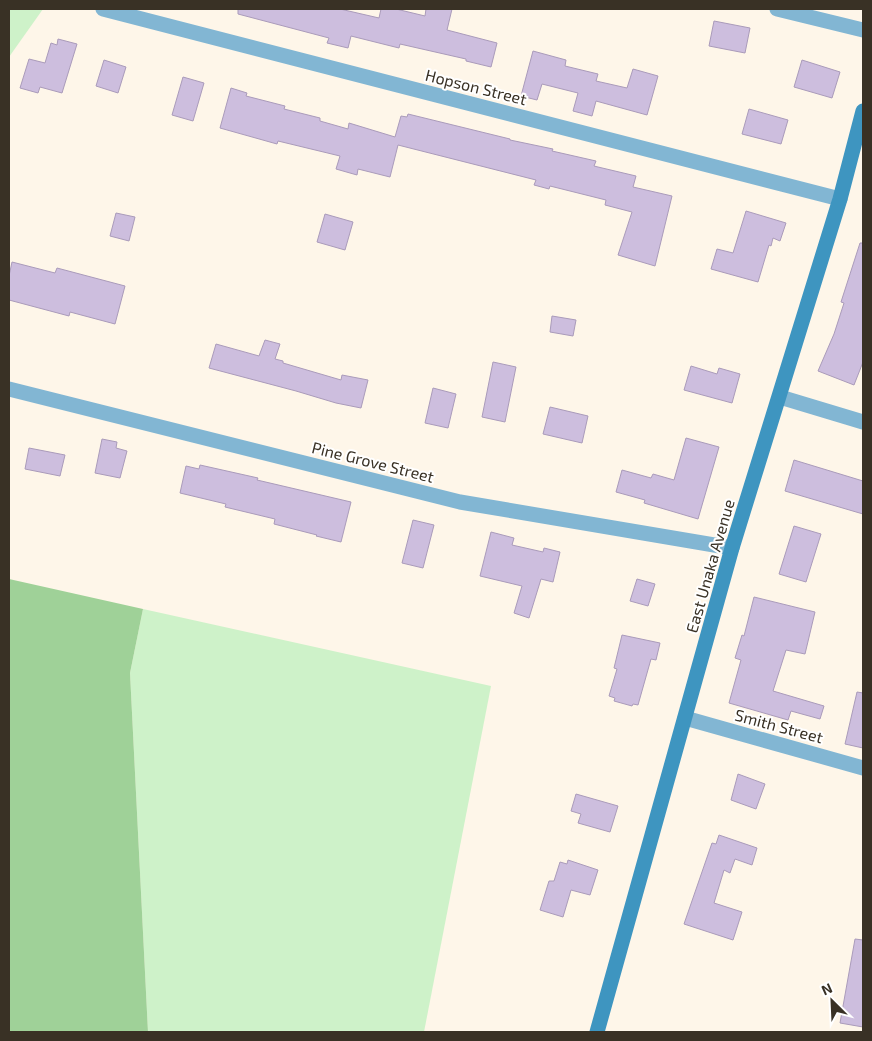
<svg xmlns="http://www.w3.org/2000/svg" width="872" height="1041" viewBox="0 0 872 1041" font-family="'Exo 2',sans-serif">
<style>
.green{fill:#cef2c9}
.forest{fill:#9fd198}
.building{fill:#cdbede;stroke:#aa9bba}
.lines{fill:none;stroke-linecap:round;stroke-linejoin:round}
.street{stroke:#82b6d3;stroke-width:15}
.secondary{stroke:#3e95c0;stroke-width:15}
.labels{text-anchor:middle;stroke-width:4;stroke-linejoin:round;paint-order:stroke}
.street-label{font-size:16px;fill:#393125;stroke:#fff}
</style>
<rect width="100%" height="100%" fill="#fef6e9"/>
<!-- green -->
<g class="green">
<path d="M9,9H43L9,57Z"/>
<path d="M143,609L491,686L424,1032H148L130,673Z"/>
</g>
<!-- forest -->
<path class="forest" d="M9,579L143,609L130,673L148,1032H9Z"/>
<!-- building -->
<g class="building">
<path d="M238,9H340L379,18L381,9H396L425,16L426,9H452L447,30L497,43L491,67L466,61V59L400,44L399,48L351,36L348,48L327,43L329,38L238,14Z"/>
<path d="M714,21L750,28L745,53L709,46Z"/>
<path d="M58,39L77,44L62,93L40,87L38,93L20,88L29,59L45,63L51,43L57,45Z"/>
<path d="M533,51L566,60L565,66L598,74L596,81L627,88L633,69L658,76L647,115L596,101L592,116L573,111L578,93L542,84L537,100L521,96Z"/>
<path d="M104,60L126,67L118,93L96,86Z"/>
<path d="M802,60L840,72L832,98L794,87Z"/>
<path d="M183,77L204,83L193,121L172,115Z"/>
<path d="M231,88L247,93L246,96L285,106L284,109L320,118V121L348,129L349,123L395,137L401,116L407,117L408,114L510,139V140L553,149L552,151L596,161L594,166L598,167L636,176L633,187L672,196L655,266L618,255L632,212L605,205L606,200L550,186L549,189L534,185L536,180L398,145L390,177L358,169L357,175L336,169L340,156L278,141L277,144L220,128Z"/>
<path d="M749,109L788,120L781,144L742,134Z"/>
<path d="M746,211L786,223L780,241L773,238L771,246L769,245L758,282L711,269L717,249L733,253Z"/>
<path d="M116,213L135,217L129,241L110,236Z"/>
<path d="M325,214L353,222L345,250L317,242Z"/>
<path d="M860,243H863V362L854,385L818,371L834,334L844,303L841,302Z"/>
<path d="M12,262L55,273L57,268L125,286L115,324L70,312L69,316L9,300V276Z"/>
<path d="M552,316L576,320L573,336L550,332Z"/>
<path d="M265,340L280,344L275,359L283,361V363L341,380L342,375L368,380L361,408L336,403L296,391L209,368L216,344L259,356Z"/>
<path d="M493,362L516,367L505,422L482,417Z"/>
<path d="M691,366L717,374L719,368L740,374L732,403L684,390Z"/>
<path d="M433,388L456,394L448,428L425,423Z"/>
<path d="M550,407L588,416L582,443L543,434Z"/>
<path d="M686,438L719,447L698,519L644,503L645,500L616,492L622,470L651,478L653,474L674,480Z"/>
<path d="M102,439L117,442L116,448L127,451L120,478L95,473Z"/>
<path d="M29,448L65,455L60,476L25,469Z"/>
<path d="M794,460L863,481V514L785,491Z"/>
<path d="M200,465L258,478L257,480L351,502L341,542L316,536L317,535L274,524L275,519L225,507L226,504L180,493L186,466L199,469Z"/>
<path d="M413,520L434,525L423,568L402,563Z"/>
<path d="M794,526L821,534L806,582L779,574Z"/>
<path d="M491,532L514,538L512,545L543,552L544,548L560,552L553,582L541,579L529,618L514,613L522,586L480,576Z"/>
<path d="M637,579L655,584L648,606L630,601Z"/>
<path d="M754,597L815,612L805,654L786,650L773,691L824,706L820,719L791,711L788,720L729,703L741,660L735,658L742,635L744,636Z"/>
<path d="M622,635L660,643L656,660L651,659L638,705L633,704L632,706L614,701L615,698L609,696L617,669L614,668Z"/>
<path d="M857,692L863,693V748L845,744Z"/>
<path d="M738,774L765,784L756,809L731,800Z"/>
<path d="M576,794L618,806L610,832L578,823L581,814L571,811Z"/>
<path d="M719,835L757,848L752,865L735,859L730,873L724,870L714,903L742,912L733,940L684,924L712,843L716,844Z"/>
<path d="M568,860L598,870L590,895L571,890L563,917L540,910L549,881H554L560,862L567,864Z"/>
<path d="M855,939L863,940V1027L840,1023Z"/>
</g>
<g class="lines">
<!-- street -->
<g class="street">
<path d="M103,9L840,199"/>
<path d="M777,9L863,30"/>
<path d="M9,389L460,502L732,548"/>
<path d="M780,397L863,422"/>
<path d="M685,718L863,768"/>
</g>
<!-- secondary -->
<path class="secondary" d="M597,1032L732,548L840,199L863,111"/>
</g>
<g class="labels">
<!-- street labels -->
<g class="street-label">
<text transform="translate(476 87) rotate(14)" y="6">Hopson Street</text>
<text transform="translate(373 462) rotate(14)" y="6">Pine Grove Street</text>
<text transform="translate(710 566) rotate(-74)" y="6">East Unaka Avenue</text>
<text transform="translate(779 726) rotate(15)" y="6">Smith Street</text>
</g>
</g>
<!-- border -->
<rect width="872" height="1041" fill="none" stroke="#393125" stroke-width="20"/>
<!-- north arrow -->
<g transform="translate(832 1001) rotate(336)" stroke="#ffffff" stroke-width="4" paint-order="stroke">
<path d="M0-4L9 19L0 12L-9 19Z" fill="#393125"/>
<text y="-8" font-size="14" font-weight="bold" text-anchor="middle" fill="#393125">N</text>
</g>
</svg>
